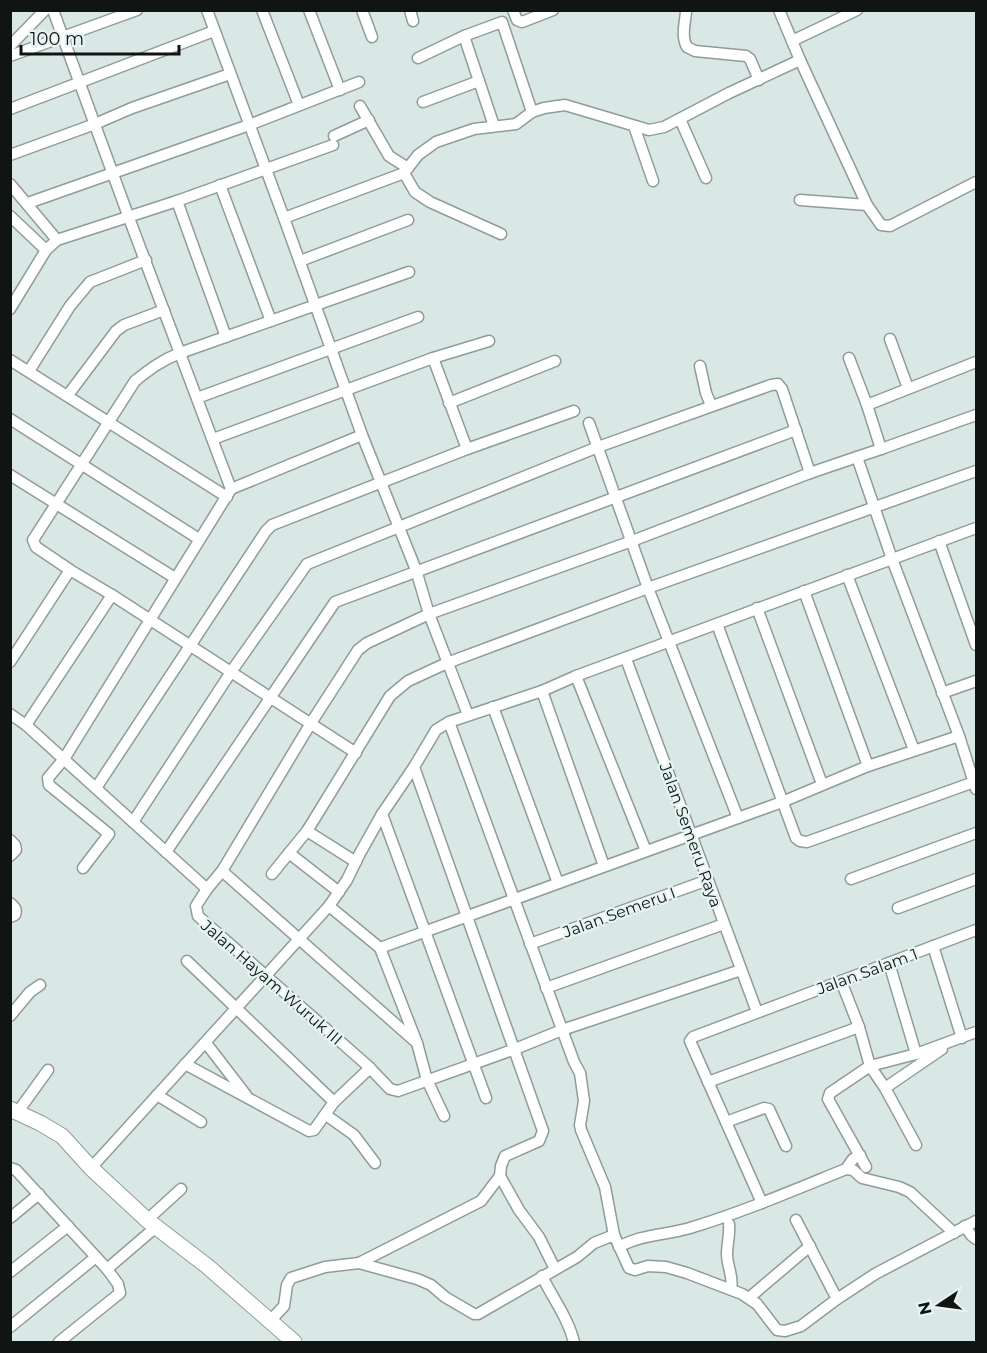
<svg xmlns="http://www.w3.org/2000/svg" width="987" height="1353" viewBox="0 0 987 1353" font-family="Montserrat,sans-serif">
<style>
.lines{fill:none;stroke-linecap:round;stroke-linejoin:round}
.street-casing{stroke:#8f9c9a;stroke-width:13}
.secondary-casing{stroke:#8f9c9a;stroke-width:17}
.street{stroke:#fff;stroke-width:10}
.secondary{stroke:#fff;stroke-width:15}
.labels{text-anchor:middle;stroke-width:4.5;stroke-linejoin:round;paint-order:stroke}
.street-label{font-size:16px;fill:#101514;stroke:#e6f4f2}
</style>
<rect width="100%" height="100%" fill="#d9e7e5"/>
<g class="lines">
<defs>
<g id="street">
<path d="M53,10L129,218L231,489L64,759L48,778L49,785L109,834L83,868"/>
<path d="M207,10L284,218L362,435L416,570L429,614L468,715"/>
<path d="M262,10L299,105"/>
<path d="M309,10L340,90"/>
<path d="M362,10L372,37"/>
<path d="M410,10L413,21"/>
<path d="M513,10L517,20L522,22L553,10"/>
<path d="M779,10L800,60"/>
<path d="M686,12C685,23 681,37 687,47L695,51L746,56L750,59L759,80"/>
<path d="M464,36L494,126"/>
<path d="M792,41L857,10"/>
<path d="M10,46L45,10"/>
<path d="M10,56L137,10"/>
<path d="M418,58L464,36L502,22L532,112"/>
<path d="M423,102L479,81"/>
<path d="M360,106L389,156L408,168"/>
<path d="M10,109L214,31"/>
<path d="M680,119L706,178"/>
<path d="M634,126L653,181"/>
<path d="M334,136L369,120"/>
<path d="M10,155L95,124L132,108L230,74"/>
<path d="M404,173L415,192L430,202L501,234"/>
<path d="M10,184L57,240L46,250L10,309"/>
<path d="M220,185L271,321"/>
<path d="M800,200L867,205"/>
<path d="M28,203L249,125L359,82"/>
<path d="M10,216L46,250"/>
<path d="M284,218L404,173L418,155L436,142L474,129L516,124L532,112L544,108L565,105L649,130L664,127L729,93L800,60L867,205L881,225L890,226L976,182"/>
<path d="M57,240L177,201"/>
<path d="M300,261L408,220"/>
<path d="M226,337L177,201L333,145"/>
<path d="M890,339L908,388"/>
<path d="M433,358L489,341"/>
<path d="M849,358L867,405"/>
<path d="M10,360L227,497"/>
<path d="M976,362L867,405L881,449L857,457L892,559L959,736L976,789"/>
<path d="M700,366L706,393L711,405"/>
<path d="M29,371L70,306L90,282L146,260"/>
<path d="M68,395L116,331L124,325L164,310"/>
<path d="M197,398L418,317"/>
<path d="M449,403L555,361"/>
<path d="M10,419L199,539"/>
<path d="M589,423L648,588L976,471"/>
<path d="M213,439L433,358L467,449L574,411"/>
<path d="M881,449L976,415"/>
<path d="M10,475L175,578"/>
<path d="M231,489L362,435"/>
<path d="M939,541L976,645"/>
<path d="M847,575L914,750"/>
<path d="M804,591L868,766"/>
<path d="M757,608L822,784"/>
<path d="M717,624L796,838L800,841L807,842L974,782"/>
<path d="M626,659L757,1012"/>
<path d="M10,662L70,570"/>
<path d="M576,676L646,851"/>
<path d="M542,691L604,866"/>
<path d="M942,693L976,681"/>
<path d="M493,707L558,883"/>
<path d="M10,714L26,725L207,889L222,871L311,723L358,650L367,643L429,614L632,541L810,473"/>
<path d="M449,722L574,1062L580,1073L584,1101L580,1125L581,1130L605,1187L614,1235"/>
<path d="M26,725L112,595"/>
<path d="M356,753L112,595L70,570L36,547L33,540L135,381C150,369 162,360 180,353L409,272"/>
<path d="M96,788L266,531L272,525L467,449"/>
<path d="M382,814L486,1098"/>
<path d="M133,822L231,672L307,564L598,447L771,385L778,384L782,389L810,473L857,457"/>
<path d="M307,831L356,862"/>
<path d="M10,840L15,845L16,850L10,856"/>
<path d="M166,852L335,602L796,430"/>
<path d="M222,871L417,1043"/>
<path d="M272,874L289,853"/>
<path d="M851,879L976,833"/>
<path d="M207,889L196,906L198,916L368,1066L390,1089L398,1091L515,1049L562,1030L741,970"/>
<path d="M339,892L289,853L307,831L390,696L408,681L447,663L648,588L738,818"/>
<path d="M10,903C15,907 17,909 15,915L10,917"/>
<path d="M329,906L380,948L417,1043L427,1080L444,1116"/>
<path d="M898,908L976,879"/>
<path d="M530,944L708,880"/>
<path d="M933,946L962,1038"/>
<path d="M380,948L782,802L868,766L959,736"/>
<path d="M889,963L916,1054"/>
<path d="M841,981L859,1027L870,1066L885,1088L916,1145"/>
<path d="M546,988L724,924"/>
<path d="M10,1016L30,992L40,985"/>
<path d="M206,1043L246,1095"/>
<path d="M185,1064L309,1131L314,1130L334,1102L187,961"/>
<path d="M708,1082L859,1027"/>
<path d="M885,1088L942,1049"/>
<path d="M157,1095L201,1122"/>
<path d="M334,1102L370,1068"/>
<path d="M17,1113L48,1070"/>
<path d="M326,1115L354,1135L375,1163"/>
<path d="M726,1122L764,1108L769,1109L786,1146"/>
<path d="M866,1167L828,1099L830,1093L870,1066L916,1054L976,1032"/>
<path d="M10,1168L16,1170L107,1269L156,1227"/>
<path d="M91,1168L329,906L347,880L359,855L382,814L414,767L436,730L449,722L542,691L576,676L976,528"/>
<path d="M846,1169L853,1170L862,1178L899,1187L910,1192L954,1233"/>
<path d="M500,1176L519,1210L539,1237L555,1269"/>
<path d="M762,1203L690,1041L693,1037L976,930"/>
<path d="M10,1218L39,1194"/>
<path d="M147,1220L181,1189"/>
<path d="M796,1220L837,1299"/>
<path d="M729,1224C730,1235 727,1244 727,1254C727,1267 734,1277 731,1289"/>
<path d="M965,1226L971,1235L976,1239"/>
<path d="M619,1247C641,1234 667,1235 690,1228C743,1212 794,1190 846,1169L853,1159L860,1155"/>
<path d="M359,1263L481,1201L500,1176L501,1166L505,1156L539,1141L543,1131L414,767"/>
<path d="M10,1272L68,1226"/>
<path d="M542,1276C553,1299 568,1318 574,1342"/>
<path d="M750,1297L810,1246"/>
<path d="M270,1321L284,1306L287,1285L291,1278L325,1267L359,1263L417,1279L431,1285L445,1297L474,1314H478L577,1257L594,1243L614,1235L629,1268L635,1270L648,1266L666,1267L687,1273L742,1294L757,1304L777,1330L785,1331L801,1326L837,1299L875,1274L976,1221"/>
<path d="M10,1327L96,1257"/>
<path d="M59,1342L120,1293L118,1284L107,1269"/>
</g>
<path id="secondary" d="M10,1109L40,1123L62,1136L91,1168L147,1220L207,1266L294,1342"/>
</defs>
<!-- street casing -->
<use href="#street" class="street-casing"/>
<!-- secondary casing -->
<use href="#secondary" class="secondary-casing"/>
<!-- street -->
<use href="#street" class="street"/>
<!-- secondary -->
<use href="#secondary" class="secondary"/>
</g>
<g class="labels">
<!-- street labels -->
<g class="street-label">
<text transform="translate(691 835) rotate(70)" y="6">Jalan Semeru Raya</text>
<text transform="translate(619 912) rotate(-20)" y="6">Jalan Semeru I</text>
<text transform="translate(867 971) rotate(-20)" y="6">Jalan Salam 1</text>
<text transform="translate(272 982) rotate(41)" y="6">Jalan Hayam Wuruk III</text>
</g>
</g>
<!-- border -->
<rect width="987" height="1353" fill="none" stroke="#101514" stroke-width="24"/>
<!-- north arrow -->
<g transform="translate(939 1305) rotate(257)" stroke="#e6f4f2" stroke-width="4.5" paint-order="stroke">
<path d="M0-4.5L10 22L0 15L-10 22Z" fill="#101514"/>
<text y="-9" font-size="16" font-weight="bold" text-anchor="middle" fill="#101514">N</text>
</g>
<!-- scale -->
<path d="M21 45v9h158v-9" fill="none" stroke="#101514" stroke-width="3"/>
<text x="30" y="45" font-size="18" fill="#101514" stroke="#e6f4f2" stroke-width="4.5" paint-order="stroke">100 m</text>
</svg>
